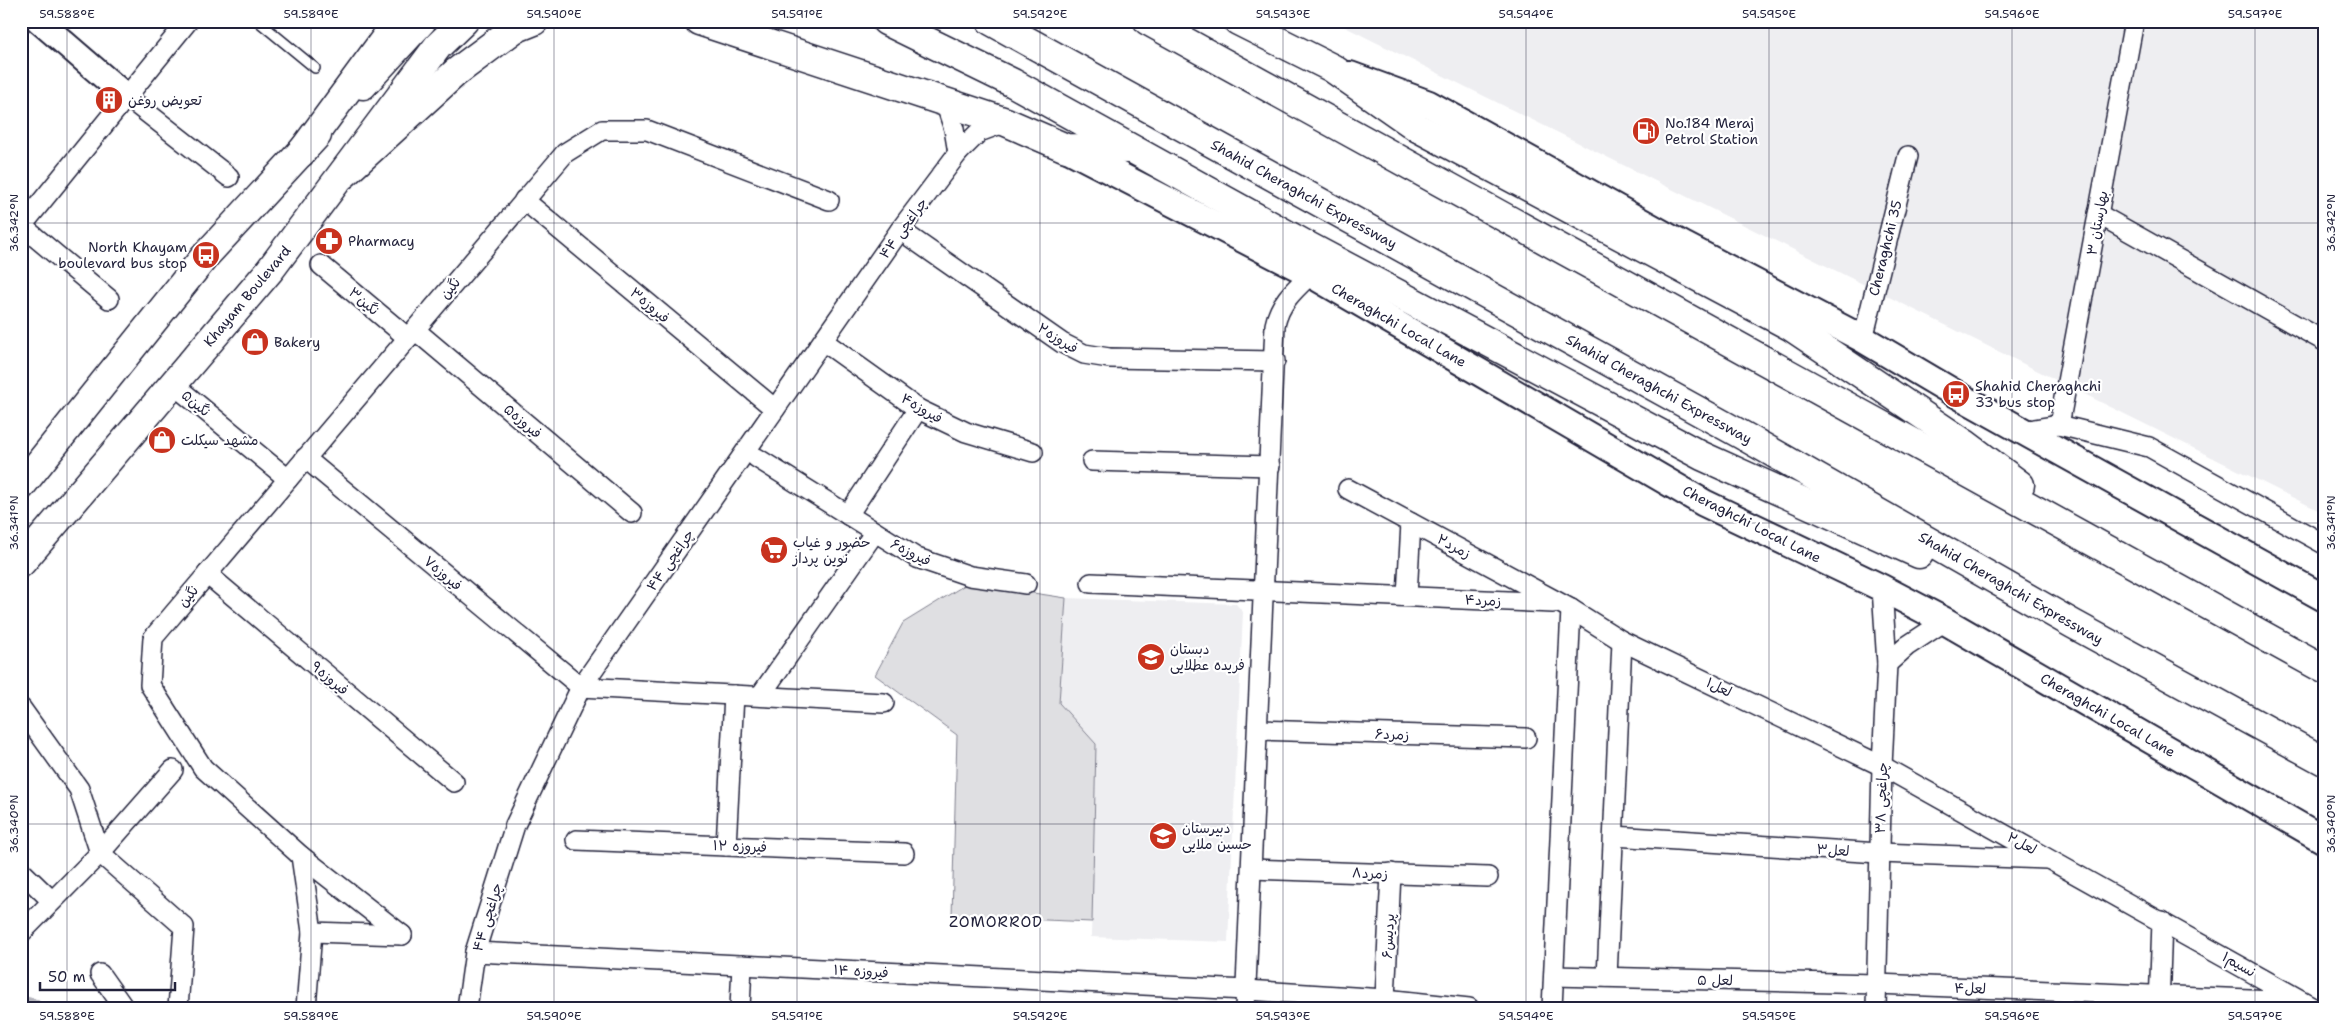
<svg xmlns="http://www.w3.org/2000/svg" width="2345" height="1029" viewBox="0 0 2345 1029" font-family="'Shantell Sans','Playpen Sans Arabic',sans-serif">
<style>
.built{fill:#eeeef1}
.green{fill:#dfdfe2;stroke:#80808e}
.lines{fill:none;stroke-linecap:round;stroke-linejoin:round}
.canal{stroke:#b4b4bc;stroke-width:19}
.service-casing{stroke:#22223b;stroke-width:12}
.minor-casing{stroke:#22223b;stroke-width:22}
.tertiary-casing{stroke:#22223b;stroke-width:28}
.secondary-casing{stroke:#22223b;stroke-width:30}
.primary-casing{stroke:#22223b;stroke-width:31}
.trunk-casing{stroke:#22223b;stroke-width:31}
.service{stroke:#fff;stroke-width:9}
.minor{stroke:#fff;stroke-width:19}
.tertiary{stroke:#fff;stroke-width:24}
.secondary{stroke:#fff;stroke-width:26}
.primary{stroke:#fff;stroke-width:28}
.trunk{stroke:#fff;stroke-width:28}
.ticks{fill:none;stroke:#22223b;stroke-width:1;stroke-opacity:0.45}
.labels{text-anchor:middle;stroke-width:4.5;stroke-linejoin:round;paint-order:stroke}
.poi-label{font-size:14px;fill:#22223b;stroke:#fff;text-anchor:start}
.street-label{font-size:14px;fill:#22223b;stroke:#fff}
.neighbourhood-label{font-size:15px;letter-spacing:1px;fill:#22223b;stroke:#fff}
.neatline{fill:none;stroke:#22223b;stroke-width:2}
.ticks-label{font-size:12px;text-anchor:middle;fill:#22223b}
</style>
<rect width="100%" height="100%" fill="#fff"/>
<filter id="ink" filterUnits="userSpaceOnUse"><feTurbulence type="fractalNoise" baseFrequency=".02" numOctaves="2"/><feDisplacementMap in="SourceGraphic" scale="10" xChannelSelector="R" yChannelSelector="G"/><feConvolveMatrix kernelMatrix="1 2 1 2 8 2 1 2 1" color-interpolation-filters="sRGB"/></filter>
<g filter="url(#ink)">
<!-- built -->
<g class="built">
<path d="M1333,21H2324V513Z"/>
<path d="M1066,598L1236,604L1243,612L1228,942L1091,937L1096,745L1059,703Z"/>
</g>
<!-- green -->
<path class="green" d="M968,583L1066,598L1059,703L1096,744L1092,922L952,916L957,735L875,675L903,623Z"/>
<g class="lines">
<!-- canal -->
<path class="canal" d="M21,1005L33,1008"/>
<defs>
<path id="service" d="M258,21L315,68"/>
<g id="minor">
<path d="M127,97L229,177"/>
<path d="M945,102L954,129L958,153"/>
<path d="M524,200L775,409"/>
<path d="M2098,214L2324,341"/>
<path d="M22,226L109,299"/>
<path d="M21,227L188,21"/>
<path d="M900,230L1062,343L1084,354L1109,358L1275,361"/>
<path d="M321,265L408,338"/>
<path d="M415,330L632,513"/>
<path d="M1863,339L1908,156"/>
<path d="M823,341L918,409L966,432L1033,452"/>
<path d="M173,384L288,479"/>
<path d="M2059,425L2134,21"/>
<path d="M2023,431L2059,425L2149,447L2324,544"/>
<path d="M305,458L581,687L884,703"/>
<path d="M757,458L917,558L970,576L1026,584"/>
<path d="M1092,461L1270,466"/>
<path d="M1348,489L1571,609L1622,641L1882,766L2315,1008"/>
<path d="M848,515L918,409"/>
<path d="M207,574L454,782"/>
<path d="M1091,583L1553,603"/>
<path d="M1407,596L1411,523"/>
<path d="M1887,664L1907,646L1945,621"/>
<path d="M760,696L875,532"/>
<path d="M21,708L79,789L100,853L184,927L178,1008"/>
<path d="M1258,730L1526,738"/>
<path d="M1614,836L1879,853L2047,859"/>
<path d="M576,840L904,853"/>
<path d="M726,846L734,695"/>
<path d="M301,856L312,932L306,1008"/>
<path d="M1252,869L1488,877"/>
<path d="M21,871L52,901"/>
<path d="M312,932L402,935"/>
<path d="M21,933L100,853L173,770"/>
<path d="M402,935L301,856L203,768L150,685L153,638L565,153L602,130H647L829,200"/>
<path d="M475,952L1246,990L1385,999L1469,1008"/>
<path d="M100,974L124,1008"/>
<path d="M1554,976L1876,984L2300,1001"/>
<path d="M1607,977L1622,641"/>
<path d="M1385,999L1391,873"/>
<path d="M2159,1007L2162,921"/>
<path d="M467,1008L475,952L515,825L581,687L900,230L958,153L979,132L1006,122"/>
<path d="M740,1008L742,965"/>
<path d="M1245,1008L1275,325C1280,302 1294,290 1311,274"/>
<path d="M1552,1008L1571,609"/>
<path d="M1876,1008L1882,766L1887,664L1882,588"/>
</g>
<path id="tertiary" d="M39,21L127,97"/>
<g id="secondary">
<path d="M1350,75L1429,104L1685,246L1863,339L1956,394L2324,598"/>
<path d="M1066,148L1311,274L1704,503L1882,588L1945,621L2324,840"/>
</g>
<g id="primary">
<path d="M363,85L422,21"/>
<path d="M21,486L206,255L317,135"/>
<path d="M21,563L270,270L438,46L464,21"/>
</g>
<g id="trunk">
<path d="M699,21L1006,122L1066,148L1130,149"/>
<path d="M886,21L1013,83L1306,245L1702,456L1919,554"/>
<path d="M991,21L1742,435L2073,624L2324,761"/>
<path d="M1148,21L2324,669"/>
<path d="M1238,21L1332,68L1418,128L1790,326L1964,443L2020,485"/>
<path d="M301,153L398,21"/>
<path d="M343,175L455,73L514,29L534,21"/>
</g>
</defs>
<!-- service casing -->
<use href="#service" class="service-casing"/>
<!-- minor casing -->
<use href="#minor" class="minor-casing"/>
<!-- tertiary casing -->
<use href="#tertiary" class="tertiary-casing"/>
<!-- secondary casing -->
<use href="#secondary" class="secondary-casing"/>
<!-- primary casing -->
<use href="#primary" class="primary-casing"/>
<!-- trunk casing -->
<use href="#trunk" class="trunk-casing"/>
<!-- service -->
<use href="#service" class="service"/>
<!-- minor -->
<use href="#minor" class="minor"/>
<!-- tertiary -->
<use href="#tertiary" class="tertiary"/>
<!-- secondary -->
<use href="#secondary" class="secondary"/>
<!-- primary -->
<use href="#primary" class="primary"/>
<!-- trunk -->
<use href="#trunk" class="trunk"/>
</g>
</g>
<!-- ticks -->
<path class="ticks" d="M67,21V1008M311,21V1008M554,21V1008M797,21V1008M1040,21V1008M1283,21V1008M1526,21V1008M1769,21V1008M2012,21V1008M2255,21V1008M21,223H2324M21,523H2324M21,824H2324"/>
<!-- icons -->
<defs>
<symbol id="building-disc" viewBox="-11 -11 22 22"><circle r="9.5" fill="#c8321e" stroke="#fff"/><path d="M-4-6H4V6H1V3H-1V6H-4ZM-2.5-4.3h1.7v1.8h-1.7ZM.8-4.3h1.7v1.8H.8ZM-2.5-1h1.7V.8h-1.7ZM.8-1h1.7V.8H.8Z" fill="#fff"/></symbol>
<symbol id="fuel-disc" viewBox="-11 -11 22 22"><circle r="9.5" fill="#c8321e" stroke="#fff"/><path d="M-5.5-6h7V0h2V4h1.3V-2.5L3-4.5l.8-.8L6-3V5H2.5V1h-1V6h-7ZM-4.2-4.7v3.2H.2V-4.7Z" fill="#fff"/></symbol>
<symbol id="pharmacy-disc" viewBox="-11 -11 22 22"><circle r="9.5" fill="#c8321e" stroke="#fff"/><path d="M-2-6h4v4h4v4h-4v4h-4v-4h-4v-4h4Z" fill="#fff"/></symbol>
<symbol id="bus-disc" viewBox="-11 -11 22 22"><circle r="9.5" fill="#c8321e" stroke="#fff"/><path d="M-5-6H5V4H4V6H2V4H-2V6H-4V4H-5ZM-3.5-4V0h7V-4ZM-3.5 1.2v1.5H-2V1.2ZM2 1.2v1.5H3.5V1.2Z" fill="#fff"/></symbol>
<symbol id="shop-disc" viewBox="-11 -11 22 22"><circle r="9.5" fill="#c8321e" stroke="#fff"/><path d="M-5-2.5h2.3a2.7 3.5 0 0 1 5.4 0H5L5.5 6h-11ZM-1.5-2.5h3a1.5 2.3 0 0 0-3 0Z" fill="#fff"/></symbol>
<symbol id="supermarket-disc" viewBox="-11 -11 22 22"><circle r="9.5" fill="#c8321e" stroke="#fff"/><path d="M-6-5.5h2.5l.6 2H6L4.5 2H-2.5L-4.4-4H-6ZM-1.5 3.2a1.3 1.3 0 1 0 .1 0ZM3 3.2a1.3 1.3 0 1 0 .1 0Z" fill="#fff"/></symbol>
<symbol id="school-disc" viewBox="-11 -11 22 22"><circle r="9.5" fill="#c8321e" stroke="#fff"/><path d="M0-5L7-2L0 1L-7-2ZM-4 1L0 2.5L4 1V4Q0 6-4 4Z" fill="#fff"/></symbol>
</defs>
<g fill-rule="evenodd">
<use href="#building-disc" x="93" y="84" width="32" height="32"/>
<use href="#fuel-disc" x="1630" y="115" width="32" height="32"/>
<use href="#pharmacy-disc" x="313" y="225" width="32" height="32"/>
<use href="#bus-disc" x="190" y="239" width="32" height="32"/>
<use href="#shop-disc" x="239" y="326" width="32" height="32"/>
<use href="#bus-disc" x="1940" y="378" width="32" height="32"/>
<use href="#shop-disc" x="146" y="424" width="32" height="32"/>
<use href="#supermarket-disc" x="758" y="534" width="32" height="32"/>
<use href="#school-disc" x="1135" y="641" width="32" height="32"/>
<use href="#school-disc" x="1147" y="820" width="32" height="32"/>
</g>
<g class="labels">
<!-- poi labels -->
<g class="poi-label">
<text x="128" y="105">تعویض روغن</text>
<text x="1665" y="128">No.184 Meraj<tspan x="1665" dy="16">Petrol Station</tspan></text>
<text x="348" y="246">Pharmacy</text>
<text x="187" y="252" text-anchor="end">North Khayam<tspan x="187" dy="16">boulevard bus stop</tspan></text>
<text x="274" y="347">Bakery</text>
<text x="1975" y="391">Shahid Cheraghchi<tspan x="1975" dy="16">33 bus stop</tspan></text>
<text x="181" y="445">مشهد سیکلت</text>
<text x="793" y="547">حضور و غیاب<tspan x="793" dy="16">نوین پرداز</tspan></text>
<text x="1170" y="654">دبستان<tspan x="1170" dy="16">فریده عطلایی</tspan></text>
<text x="1182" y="833">دبیرستان<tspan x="1182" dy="16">حسین ملایی</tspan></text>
</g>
<!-- street labels -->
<g class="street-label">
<text transform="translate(1304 194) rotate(29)" y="5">Shahid Cheraghchi Expressway</text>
<text transform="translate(2097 223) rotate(-80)" y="5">بهارستان ۳</text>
<text transform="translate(903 228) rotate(-54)" y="5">چراغچی ۴۴</text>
<text transform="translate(1885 248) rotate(-76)" y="5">Cheraghchi 35</text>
<text transform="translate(450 288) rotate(-50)" y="5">نگین</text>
<text transform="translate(247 296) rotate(-50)" y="5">Khayam Boulevard</text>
<text transform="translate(364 301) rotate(40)" y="5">نگین۳</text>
<text transform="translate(650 305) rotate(40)" y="5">فیروزه۳</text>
<text transform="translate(1399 325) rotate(30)" y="5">Cheraghchi Local Lane</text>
<text transform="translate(1058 338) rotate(32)" y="5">فیروزه۲</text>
<text transform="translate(1659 389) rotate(29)" y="5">Shahid Cheraghchi Expressway</text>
<text transform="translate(196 403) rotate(40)" y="5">نگین۵</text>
<text transform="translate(922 408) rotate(30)" y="5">فیروزه۴</text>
<text transform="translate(523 421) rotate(40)" y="5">فیروزه۵</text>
<text transform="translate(1752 524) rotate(27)" y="5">Cheraghchi Local Lane</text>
<text transform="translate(1454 546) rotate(28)" y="5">زمرد۲</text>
<text transform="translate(911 552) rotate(27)" y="5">فیروزه۶</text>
<text transform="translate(670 560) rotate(-55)" y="5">چراغچی ۴۴</text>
<text transform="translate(443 573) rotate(40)" y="5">فیروزه۷</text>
<text transform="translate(2011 588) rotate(30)" y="5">Shahid Cheraghchi Expressway</text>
<text transform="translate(188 596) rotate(-50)" y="5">نگین</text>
<text transform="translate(1483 600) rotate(2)" y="5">زمرد۴</text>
<text transform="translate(330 678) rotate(40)" y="5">فیروزه۹</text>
<text transform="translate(1719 687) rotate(26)" y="5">لعل۱</text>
<text transform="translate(2108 715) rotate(30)" y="5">Cheraghchi Local Lane</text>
<text transform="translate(1392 734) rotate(2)" y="5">زمرد۶</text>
<text transform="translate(1881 798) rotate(-88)" y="5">چراغچی ۳۸</text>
<text transform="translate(2022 843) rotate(29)" y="5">لعل۲</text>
<text transform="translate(740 846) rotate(2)" y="5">فیروزه ۱۲</text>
<text transform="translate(1833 850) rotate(4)" y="5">لعل۳</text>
<text transform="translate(1370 873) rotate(2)" y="5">زمرد۸</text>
<text transform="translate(487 917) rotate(-73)" y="5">چراغچی ۴۴</text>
<text transform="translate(1388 936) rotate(-87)" y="5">پردیس۶</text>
<text transform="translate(2239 964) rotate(30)" y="5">نسیم۱</text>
<text transform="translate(861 971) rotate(3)" y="5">فیروزه ۱۴</text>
<text transform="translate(1715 980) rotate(1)" y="5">لعل ۵</text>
<text transform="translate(1970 988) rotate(2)" y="5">لعل۴</text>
</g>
<!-- neighbourhood labels -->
<g class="neighbourhood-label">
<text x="996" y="927">ZOMORROD</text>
</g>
</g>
<!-- margin -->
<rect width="2345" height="1029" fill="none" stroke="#fff" stroke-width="55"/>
<!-- scale -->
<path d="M40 982v8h135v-8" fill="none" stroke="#22223b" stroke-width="2.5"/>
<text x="48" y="982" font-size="15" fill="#22223b" stroke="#ffffff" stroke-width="4" paint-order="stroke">50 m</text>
<rect x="28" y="28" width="2290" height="974" class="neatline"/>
<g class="ticks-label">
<text x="67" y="18">59.588°E</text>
<text x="311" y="18">59.589°E</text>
<text x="554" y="18">59.590°E</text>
<text x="797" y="18">59.591°E</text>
<text x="1040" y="18">59.592°E</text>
<text x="1283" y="18">59.593°E</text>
<text x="1526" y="18">59.594°E</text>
<text x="1769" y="18">59.595°E</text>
<text x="2012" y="18">59.596°E</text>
<text x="2255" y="18">59.597°E</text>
<text transform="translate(14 223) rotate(-90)" y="4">36.342°N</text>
<text transform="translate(2331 223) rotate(-90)" y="4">36.342°N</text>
<text transform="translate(14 523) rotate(-90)" y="4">36.341°N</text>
<text transform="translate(2331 523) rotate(-90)" y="4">36.341°N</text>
<text transform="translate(14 824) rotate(-90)" y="4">36.340°N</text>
<text transform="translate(2331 824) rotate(-90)" y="4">36.340°N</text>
<text x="67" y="1020">59.588°E</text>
<text x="311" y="1020">59.589°E</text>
<text x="554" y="1020">59.590°E</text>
<text x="797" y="1020">59.591°E</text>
<text x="1040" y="1020">59.592°E</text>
<text x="1283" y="1020">59.593°E</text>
<text x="1526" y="1020">59.594°E</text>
<text x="1769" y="1020">59.595°E</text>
<text x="2012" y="1020">59.596°E</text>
<text x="2255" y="1020">59.597°E</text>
</g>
</svg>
